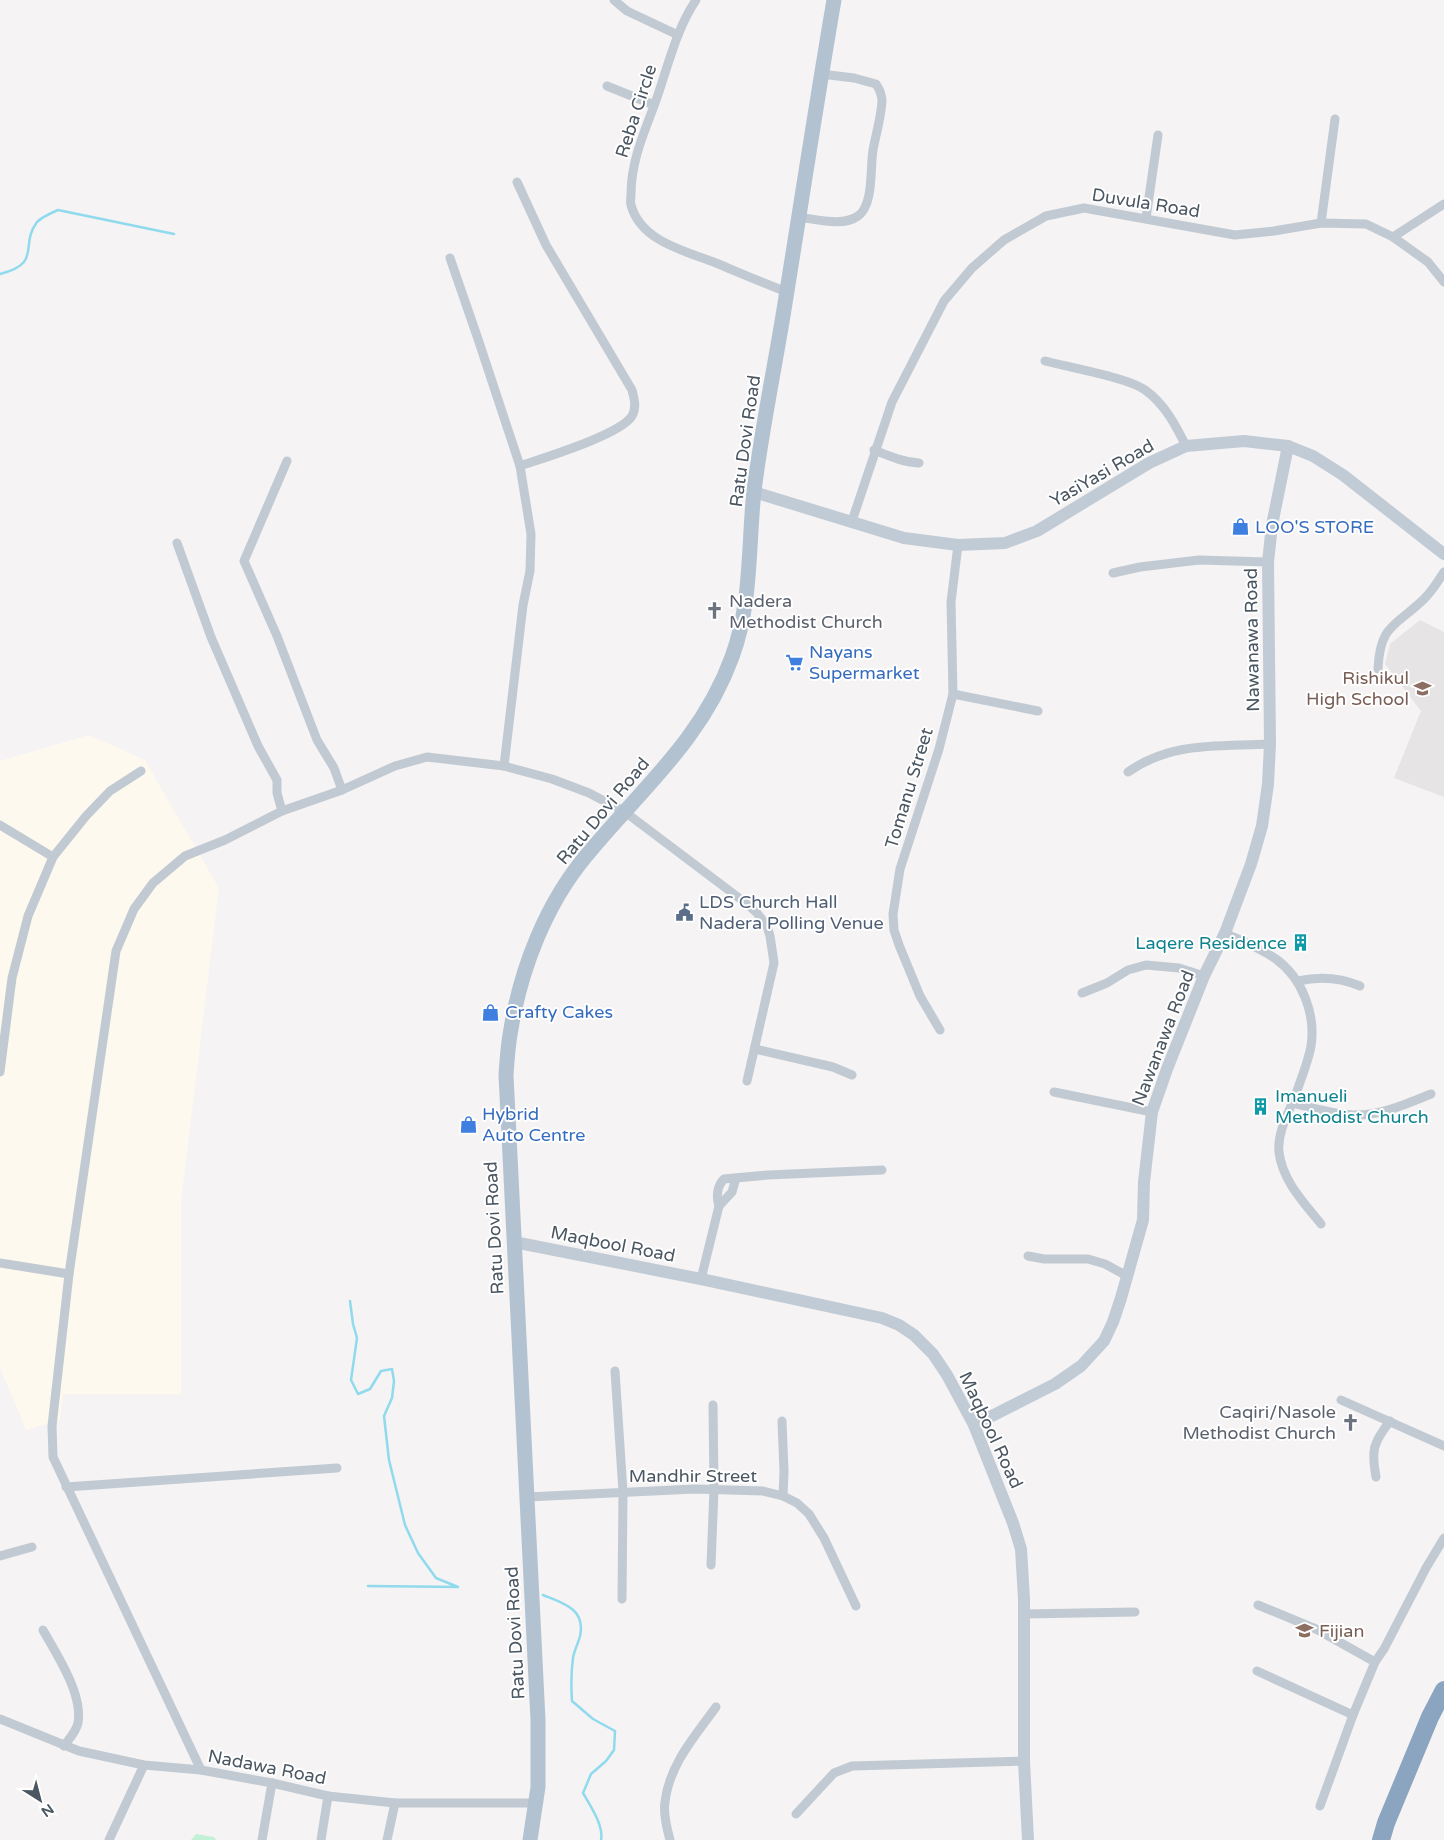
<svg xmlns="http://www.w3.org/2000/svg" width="1444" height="1840" viewBox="0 0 1444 1840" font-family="'Varela Round',sans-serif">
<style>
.commercial{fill:#fdf9ef}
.education{fill:#e6e4e5}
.green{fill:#c3f1d5}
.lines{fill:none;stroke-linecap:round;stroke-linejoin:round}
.stream{stroke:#90daee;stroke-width:2.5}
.street{stroke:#c1cad2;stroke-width:9}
.secondary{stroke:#c1cbd6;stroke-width:12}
.primary{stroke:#b3c2d1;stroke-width:15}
.highway{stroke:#8ba5c1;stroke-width:18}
.labels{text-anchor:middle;stroke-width:4;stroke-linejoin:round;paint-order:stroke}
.street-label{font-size:18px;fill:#4a5661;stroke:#fff}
.shop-label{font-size:18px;fill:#366cbe;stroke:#fff;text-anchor:start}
.worship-label{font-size:18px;fill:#5b616d;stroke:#fff;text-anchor:start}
.education-label{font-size:18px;fill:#785e54;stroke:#fff;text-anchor:end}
.service-label{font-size:18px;fill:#4e5e75;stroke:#fff;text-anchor:start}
.culture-label{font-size:18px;fill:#0d838f;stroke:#fff;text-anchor:end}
</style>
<rect width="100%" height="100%" fill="#f5f3f3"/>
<!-- commercial -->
<path class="commercial" d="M89,735L145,760L219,888L181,1202V1394H63L60,1420L26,1430L0,1368V761Z"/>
<!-- education -->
<path class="education" d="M1420,620L1444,632V797L1394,778L1421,711L1385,664L1390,644Z"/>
<!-- green -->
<path class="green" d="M196,1834L214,1837L216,1840H191Z"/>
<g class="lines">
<!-- stream -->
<g class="stream">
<path d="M0,274C43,263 19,246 37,222C42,217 51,213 58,210L174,234"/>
<path d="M350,1301L353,1324L357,1338L351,1380L358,1394L370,1389L381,1371L392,1369L394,1381L392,1398L384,1416L389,1460L405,1525L418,1553L436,1578L458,1587L368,1586"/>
<path d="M543,1595C563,1603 586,1609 580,1636C578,1644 574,1651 573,1658C571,1673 571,1687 572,1701L593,1719L615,1731L614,1750L606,1761L591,1774L583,1793C590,1805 604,1826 601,1840"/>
</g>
<!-- street -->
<g class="street">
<path d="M614,0L627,11L678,35"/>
<path d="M696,0C675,31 667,71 654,106C643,135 631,163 631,194C631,197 630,202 631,205C641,242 686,251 716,263C740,273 763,283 787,292"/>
<path d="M607,86L654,105"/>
<path d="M517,182L546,245L632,390C634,398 637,407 632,416C620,435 543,458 520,466"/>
<path d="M798,217C816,219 843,227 858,216C874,205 870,167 873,150C876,134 881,118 882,101C882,94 880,90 876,84L854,78L821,74"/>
<path d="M1146,218L1158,135"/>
<path d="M1321,223L1335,119"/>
<path d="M1393,237L1444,204"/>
<path d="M450,258L478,339L520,466L531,534L530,571L523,605L504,766"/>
<path d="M1045,361C1068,367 1129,378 1145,390C1165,404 1176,426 1186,446"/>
<path d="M874,450C889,456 903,462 919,463"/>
<path d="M287,461L244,561L277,636L317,740L334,768L342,790"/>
<path d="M852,521L892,402L944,301L972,268L1004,240L1046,216L1084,208L1235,235L1274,231L1321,223L1366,224L1393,237L1428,262L1444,282"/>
<path d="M177,543L211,637L258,746L277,780V793L282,811"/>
<path d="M1113,573L1140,567L1199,560L1268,562"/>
<path d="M1378,669C1380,623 1397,626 1425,598C1433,590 1438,581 1444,572"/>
<path d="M953,694L1038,711"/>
<path d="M1128,772C1172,741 1219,747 1270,744"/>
<path d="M0,825L53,857"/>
<path d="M1225,933C1242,941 1260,948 1276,959C1302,978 1316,1014 1311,1046C1308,1063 1301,1078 1296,1094C1289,1112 1277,1132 1279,1152C1282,1180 1304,1203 1321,1224"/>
<path d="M1298,981C1320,976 1339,977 1360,986"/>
<path d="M1082,993L1107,983L1128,970L1146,965L1179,968L1204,976"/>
<path d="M940,1030L920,996L899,945L894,930L893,914L900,869L939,749L953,694L951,602L958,545"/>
<path d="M755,1049L833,1067L852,1075"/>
<path d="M0,1072L12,978L28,916L53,857L86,816L110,791L141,771"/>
<path d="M1054,1092L1152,1112"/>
<path d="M1292,1103C1312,1108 1332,1114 1353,1115C1380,1116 1406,1104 1431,1094"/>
<path d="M719,1206L732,1192L736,1178"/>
<path d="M1028,1256L1044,1259H1088L1105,1264L1127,1276"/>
<path d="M0,1263L69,1274"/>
<path d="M701,1279L719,1206C716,1197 717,1186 724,1179L768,1175L882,1170"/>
<path d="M615,1371L623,1492L622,1599"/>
<path d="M1341,1400L1444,1446"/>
<path d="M782,1421L784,1471L783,1496"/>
<path d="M1376,1477C1371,1450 1373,1443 1390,1421"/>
<path d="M66,1487L337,1468"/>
<path d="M527,1497L695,1489L763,1491L783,1496L797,1503L809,1514L824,1538L856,1606"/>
<path d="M0,1556L32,1547"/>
<path d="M711,1565L714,1489L713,1405"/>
<path d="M1258,1605L1316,1629L1375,1662"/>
<path d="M1024,1614L1135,1612"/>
<path d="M43,1630C57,1655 83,1694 78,1723C76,1732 69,1739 64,1746"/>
<path d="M1257,1671L1353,1715"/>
<path d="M0,1719L79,1751L144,1765L201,1770L272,1783L328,1796L395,1803H535"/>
<path d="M201,1770L53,1457L52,1426L69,1274L116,951L134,909L153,883L185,856L225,840L282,811L342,790L395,766L427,757L504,766L552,779L589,793L625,812L747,904L757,913L767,926L770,936L774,963L747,1081"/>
<path d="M1320,1806L1353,1715L1375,1662L1384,1649L1426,1568L1444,1538"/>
<path d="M796,1814L834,1773L852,1766L1024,1761"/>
<path d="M109,1840L144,1765"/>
<path d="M262,1840L272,1783"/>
<path d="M321,1840L328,1796"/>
<path d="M387,1840L395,1803"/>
<path d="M670,1840C667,1829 663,1813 665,1802C669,1765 695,1736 716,1707"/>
</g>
<!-- secondary -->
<g class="secondary">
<path d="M754,492L904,538L958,545L1005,543L1037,531L1149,463L1186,446L1244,441L1288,446L1313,456L1343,475L1444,554"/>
<path d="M514,1242L701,1279L882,1318L899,1325L914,1335L933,1354L947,1375L974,1425L1013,1523L1021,1549L1024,1599V1761L1028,1840"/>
<path d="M974,1425L1055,1384L1081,1366L1104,1341L1113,1322L1121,1298L1143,1220L1144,1182L1152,1112L1167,1069L1204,976L1225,933L1251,864L1262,826L1268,784L1270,744L1268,562L1272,525L1288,446"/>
</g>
<!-- primary -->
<path class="primary" d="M530,1840L538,1787V1720L506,1075C507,1060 508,1044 511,1029C521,968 546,904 586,856C640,790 702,740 732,657C752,603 748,547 754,491C762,426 776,362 786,297C802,198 817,99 834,0"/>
<!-- highway -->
<path class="highway" d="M1381,1840L1386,1823L1430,1717L1444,1690"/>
</g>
<!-- icons -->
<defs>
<symbol id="shop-bare" viewBox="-9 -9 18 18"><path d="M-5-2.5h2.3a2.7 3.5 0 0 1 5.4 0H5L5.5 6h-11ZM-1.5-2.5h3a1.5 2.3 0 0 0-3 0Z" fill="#3f7fe0" stroke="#fff" stroke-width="2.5" paint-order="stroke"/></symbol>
<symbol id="church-bare" viewBox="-9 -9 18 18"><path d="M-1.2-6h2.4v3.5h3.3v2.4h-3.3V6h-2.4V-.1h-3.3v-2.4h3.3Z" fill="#6b7280" stroke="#fff" stroke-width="2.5" paint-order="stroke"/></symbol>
<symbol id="supermarket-bare" viewBox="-9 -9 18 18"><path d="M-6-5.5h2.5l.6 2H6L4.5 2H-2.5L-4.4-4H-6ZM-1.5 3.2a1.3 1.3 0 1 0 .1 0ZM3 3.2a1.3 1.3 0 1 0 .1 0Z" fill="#3f7fe0" stroke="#fff" stroke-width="2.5" paint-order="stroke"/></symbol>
<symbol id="school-bare" viewBox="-9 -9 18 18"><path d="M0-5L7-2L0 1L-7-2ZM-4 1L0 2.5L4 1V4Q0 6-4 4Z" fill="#8d6e63" stroke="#fff" stroke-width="2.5" paint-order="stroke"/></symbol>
<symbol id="civic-bare" viewBox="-9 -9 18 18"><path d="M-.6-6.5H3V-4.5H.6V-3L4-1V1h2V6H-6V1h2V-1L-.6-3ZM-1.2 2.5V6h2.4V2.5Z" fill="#5c6f8a" stroke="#fff" stroke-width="2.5" paint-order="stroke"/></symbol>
<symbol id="building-bare" viewBox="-9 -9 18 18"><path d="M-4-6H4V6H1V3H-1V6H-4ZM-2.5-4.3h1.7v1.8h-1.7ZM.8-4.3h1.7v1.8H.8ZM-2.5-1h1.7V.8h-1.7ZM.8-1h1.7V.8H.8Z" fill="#0f9aa8" stroke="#fff" stroke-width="2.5" paint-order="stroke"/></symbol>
</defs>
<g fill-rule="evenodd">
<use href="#shop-bare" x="1228" y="514" width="25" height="25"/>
<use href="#church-bare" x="702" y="598" width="25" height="25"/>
<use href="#supermarket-bare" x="782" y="650" width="25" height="25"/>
<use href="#school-bare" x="1410" y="676" width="25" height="25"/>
<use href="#civic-bare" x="672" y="900" width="25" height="25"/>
<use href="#building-bare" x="1288" y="930" width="25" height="25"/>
<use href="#shop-bare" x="478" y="1000" width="25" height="25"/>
<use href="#building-bare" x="1248" y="1094" width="25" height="25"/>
<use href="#shop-bare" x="456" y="1112" width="25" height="25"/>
<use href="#church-bare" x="1338" y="1410" width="25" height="25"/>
<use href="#school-bare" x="1292" y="1618" width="25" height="25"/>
</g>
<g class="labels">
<!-- street labels -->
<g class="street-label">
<text transform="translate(636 111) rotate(-72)" y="6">Reba Circle</text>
<text transform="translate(1146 203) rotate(9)" y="6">Duvula Road</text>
<text transform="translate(745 441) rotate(-82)" y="6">Ratu Dovi Road</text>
<text transform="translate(1102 473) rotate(-30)" y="6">YasiYasi Road</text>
<text transform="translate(1252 640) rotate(-91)" y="6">Nawanawa Road</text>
<text transform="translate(909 788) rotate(-73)" y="6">Tomanu Street</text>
<text transform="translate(603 811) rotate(-50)" y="6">Ratu Dovi Road</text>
<text transform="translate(1163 1038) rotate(-69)" y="6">Nawanawa Road</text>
<text transform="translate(494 1228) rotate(-93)" y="6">Ratu Dovi Road</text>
<text transform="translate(613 1244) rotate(11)" y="6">Maqbool Road</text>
<text transform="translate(991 1430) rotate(65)" y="6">Maqbool Road</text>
<text x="693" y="1482">Mandhir Street</text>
<text transform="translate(515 1633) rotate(-93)" y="6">Ratu Dovi Road</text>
<text transform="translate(267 1767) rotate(11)" y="6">Nadawa Road</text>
</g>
<!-- shop labels -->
<g class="shop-label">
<text x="1255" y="533">LOO'S STORE</text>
<text x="809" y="658">Nayans<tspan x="809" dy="21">Supermarket</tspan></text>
<text x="505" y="1018">Crafty Cakes</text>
<text x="482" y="1120">Hybrid<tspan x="482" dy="21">Auto Centre</tspan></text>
</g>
<!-- worship labels -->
<g class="worship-label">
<text x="729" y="607">Nadera<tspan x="729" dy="21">Methodist Church</tspan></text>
<text x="1336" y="1418" text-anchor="end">Caqiri/Nasole<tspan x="1336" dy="21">Methodist Church</tspan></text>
</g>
<!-- education labels -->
<g class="education-label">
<text x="1409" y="684">Rishikul<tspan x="1409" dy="21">High School</tspan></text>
<text x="1319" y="1637" text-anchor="start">Fijian</text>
</g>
<!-- service labels -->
<g class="service-label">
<text x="699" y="908">LDS Church Hall<tspan x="699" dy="21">Nadera Polling Venue</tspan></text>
</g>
<!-- culture labels -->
<g class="culture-label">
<text x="1287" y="949">Laqere Residence</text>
<text x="1275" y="1102" text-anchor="start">Imanueli<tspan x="1275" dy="21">Methodist Church</tspan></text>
</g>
</g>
<!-- north arrow -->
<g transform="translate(40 1800) rotate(144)" stroke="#ffffff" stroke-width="4" paint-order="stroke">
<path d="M0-4L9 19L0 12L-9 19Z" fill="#4a5661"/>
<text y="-8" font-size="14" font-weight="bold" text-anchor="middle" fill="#4a5661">N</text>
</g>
</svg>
